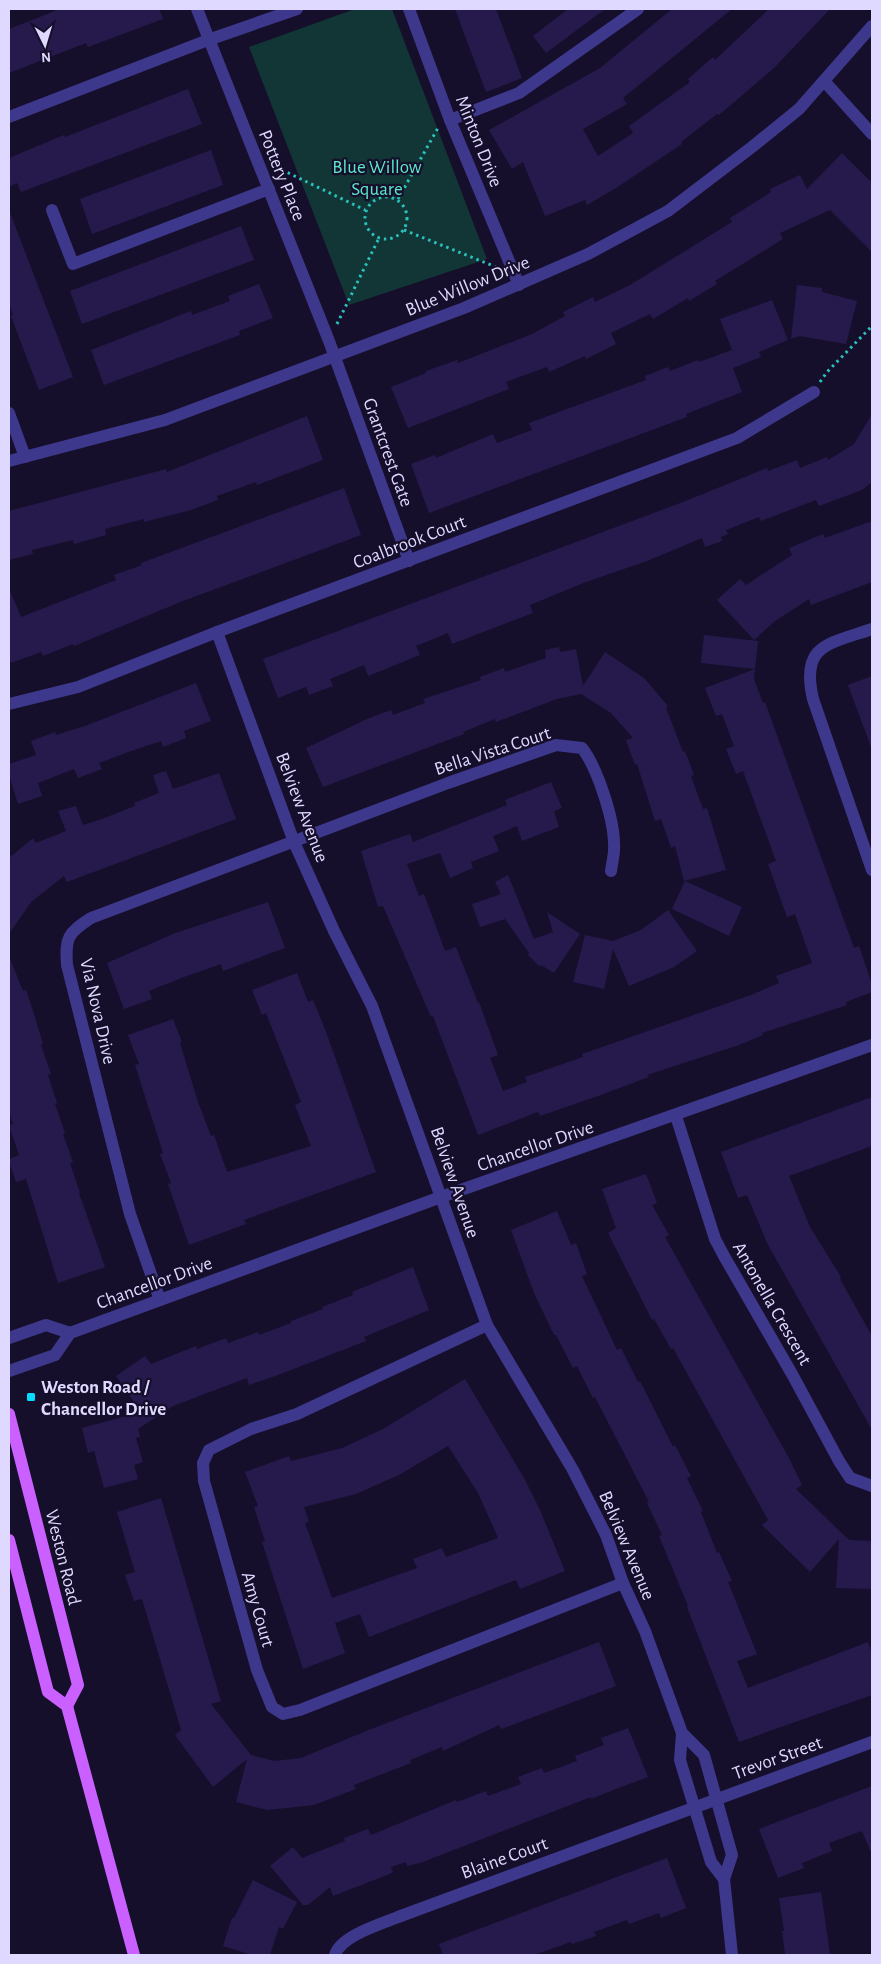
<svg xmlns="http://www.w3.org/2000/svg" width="881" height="1964" viewBox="0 0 881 1964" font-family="'Alegreya Sans',sans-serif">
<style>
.green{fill:#123535}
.building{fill:#261a4d;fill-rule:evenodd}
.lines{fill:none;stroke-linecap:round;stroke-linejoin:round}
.path{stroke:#29c2bf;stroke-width:3;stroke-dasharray:2.5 4;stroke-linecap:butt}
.minor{stroke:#3e388c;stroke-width:12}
.major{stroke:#ca60ff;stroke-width:12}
.poi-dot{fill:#05dcff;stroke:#150f2b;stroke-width:2}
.labels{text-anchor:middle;stroke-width:4.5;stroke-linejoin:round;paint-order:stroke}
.street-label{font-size:19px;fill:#dfd9ff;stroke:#150f2b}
.park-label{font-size:19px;fill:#5de7ca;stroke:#150f2b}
.poi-label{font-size:19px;font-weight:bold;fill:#dfd9ff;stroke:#150f2b;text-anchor:start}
</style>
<rect width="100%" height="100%" fill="#150f2b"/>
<!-- green -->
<path class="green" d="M355,9H392L487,259L349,305L249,47Z"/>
<!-- building -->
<g class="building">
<path d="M60,9H159L163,19L88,47L86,43L9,73V29Z"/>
<path d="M455,9H496L522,78L486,92Z"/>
<path d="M568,9H605L546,53L533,36Z"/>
<path d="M672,9H732L623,98L627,104L583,129L598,156L633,133L629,126L690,82L688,79L713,57L715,60L769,9H830L774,68L719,115L717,114L681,142L682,144L616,188L587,205L585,200L545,216L523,162L512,169L489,130L600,68Z"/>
<path d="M188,89L202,124L21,192L17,183L9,187V158L64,135L65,137Z"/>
<path d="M211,150L223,185L92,234L80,199Z"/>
<path d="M842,153L872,183V252L830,210L780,233L783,239L715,281L717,284L689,301L688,298L653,319L650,314L611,333L616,344L586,359L585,356L549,372L547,367L506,382L509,389L408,428L391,387L426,373V371L457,360L458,363L532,334L565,316L563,312L593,297L595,302L630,285L732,222L730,218L771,192L770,189L800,175L807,189Z"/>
<path d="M9,210L73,377L39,390L11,316L13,315L9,304Z"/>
<path d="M241,226L254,260L82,324L70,291Z"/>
<path d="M259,284L273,318L239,331L240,335L104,385L91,350L191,311L192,315L230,301L228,296Z"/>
<path d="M797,285L822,288V292L857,301L846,344L799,336L791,339Z"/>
<path d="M772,300L788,340L759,352L761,357L733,368L742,392L686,414L687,417L429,513L411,464L435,455L436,458L493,434L497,443L532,430L529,423L646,380L645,376L668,367L670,371L698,360L699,362L732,350L720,319Z"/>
<path d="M872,414V482L862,490L819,506L816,500L761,521L759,517L726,530L728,534L721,537L722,541L705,547L702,538L647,561L586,582L530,605L533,613L452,644L448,633L416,646L420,655L368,676L364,665L330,679L333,686L309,695L306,687L278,698L263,659L683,502L767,468L768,471L797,460L800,468L827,457L828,460L854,444Z"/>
<path d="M307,416L323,460L257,485L256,482L217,496L218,500L191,510L144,522V519L105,529L106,535L74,544L73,540L32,550L33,554L9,560V511L166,469L167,472Z"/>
<path d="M344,488L361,535L183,601L74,646L73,644L43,656L41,652L11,663L9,656V588L21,617L116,580L114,575L142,565L141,563Z"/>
<path d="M872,521V582L811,605L809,599L775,621L754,640L717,600L740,579L746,585L792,555L789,548L823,534L825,538Z"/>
<path d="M704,635L758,641L754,679L763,703L765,702L854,948L859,946L872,984V992L846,1002L847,1005L762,1033L763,1035L739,1045L647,1075L649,1077L598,1096L540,1116L538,1112L478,1135L433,1016L431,1017L383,906L378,907L361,851L410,834L413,842L507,805L505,800L551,782L562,808L554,811L559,827L522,841L517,826L493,836L499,851L471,862L473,868L450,878L440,853L407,864L419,896L424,894L445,951L456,947L478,1003L479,1002L498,1055L490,1058L503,1091L527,1082L525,1077L583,1057L582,1054L751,995L779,983L776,976L812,963L795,914L787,917L768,864L776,861L743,771L736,774L726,749L734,746L722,714L716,716L705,688L755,669L701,663Z"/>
<path d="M559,647L560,652L576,649L583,686L605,652L644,678L668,706L666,708L683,752L685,751L694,775L691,776L703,809L707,808L726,870L684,881L675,846L671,848L661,819L655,821L637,764L635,765L626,740L633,738L611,713L581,694L557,699L496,722L495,719L463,732L464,734L323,787L306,748L367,719L391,710L393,715L425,703L423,699L481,680L480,677L504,668L505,672L546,658L545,650Z"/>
<path d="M872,676V747H871L848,685Z"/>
<path d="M196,683L211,721L184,731L186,738L163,747L161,741L131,751L99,763L102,769L78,778L74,769L38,783L42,796L18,804L9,775V764L36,755L31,741L55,732L56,735L85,726Z"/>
<path d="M166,771L173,789L219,773L236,819L67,882L64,876L31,902L9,934V858L33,838L36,843L66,831L58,811L76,806L83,825L102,819L135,806L134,803L159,793L153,775Z"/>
<path d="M508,875L534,939L553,932L547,912L580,934L554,973L541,965L539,966L528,955L529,953L505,919L480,927L472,904L501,894L495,882Z"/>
<path d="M685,881L742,907L729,936L672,909Z"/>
<path d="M268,902L285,948L223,971L221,964L184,977L149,991L152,999L124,1009L107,963L173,934Z"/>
<path d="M668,910L697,951L674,967L629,986L613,949L604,989L573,982L585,935L613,941L641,930Z"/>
<path d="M9,956L23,991L26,990L34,1014L43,1044L41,1045L51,1074L48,1075L57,1103L55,1104L65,1133L63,1134L73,1162L70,1163L80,1193H79L105,1267L58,1283L26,1179L16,1182L9,1162V1159L19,1155L9,1126L13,1124L9,1112Z"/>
<path d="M297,973L308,1002L313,1000L325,1029L376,1172L244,1220L246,1224L189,1245L168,1184L171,1183L160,1154L163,1153L135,1065L139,1064L128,1035L173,1019L182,1042L180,1043L198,1102L211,1136L214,1135L227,1172L311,1146L295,1105L301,1102L266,1013L262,1015L252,990Z"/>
<path d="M872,1097V1146L789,1176L810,1227L841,1277L840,1279L872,1336V1430L767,1243L747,1195L738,1198L721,1152Z"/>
<path d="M646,1174L657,1203L652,1205L669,1235L665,1237L789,1458L802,1485L796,1489L849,1540L872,1541L871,1589L836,1588L839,1539L810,1572L762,1525L768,1520L673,1348L671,1349L654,1319L652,1320L608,1233L616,1228L602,1189Z"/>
<path d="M557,1211L571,1245L576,1243L587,1274L582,1276L617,1350L621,1348L638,1382L640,1381L673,1447L675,1445L691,1476L687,1478L703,1511L701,1512L717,1553L719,1552L732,1581L728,1582L757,1654L737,1661L748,1688L868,1642L872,1654V1695L739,1742L687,1607L688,1606L659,1536L662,1535L647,1503L649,1502L595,1397L593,1398L577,1366L573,1368L556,1335H554L534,1293L511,1230Z"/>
<path d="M413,1267L429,1310L364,1337L366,1341L278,1375L249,1385L247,1378L173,1406L138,1429L140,1437L136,1438L143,1462L134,1465L138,1479L104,1488L94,1451L88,1453L82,1428L141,1412L116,1376L145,1356L151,1364L196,1346L197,1349L226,1338L228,1343L258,1332L259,1335L291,1323V1321L323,1309L322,1307L353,1295L352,1292Z"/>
<path d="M465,1379L524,1478L540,1510L565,1571L520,1589L516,1580L369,1637L360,1614L335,1623L345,1653L303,1669L262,1542L265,1541L254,1507L258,1506L245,1472L289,1456L291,1461L342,1448L383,1429ZM448,1446L478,1493L498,1538L446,1557L442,1548L413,1559L417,1568L332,1598L305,1523L309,1522L304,1507L356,1494L399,1475Z"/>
<path d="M161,1498L221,1701L211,1704L251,1755L274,1761L301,1758L366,1731L599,1642L616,1686L501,1729L499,1725L443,1751L442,1747L410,1760L411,1763L354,1785L356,1789L314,1805L267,1810L236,1802L247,1759L213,1787L175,1735L181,1730L151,1629L142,1599L134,1601L125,1575L135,1572L117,1512Z"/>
<path d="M628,1728L648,1777L616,1789L591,1799V1797L420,1863L407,1866L406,1862L391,1867L393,1872L387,1875L333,1896L330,1887L308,1905H303L270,1866L293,1847L302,1858L345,1841L344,1838L368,1829L371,1835L456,1800L457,1802L486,1791L488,1796L521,1784L518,1777L542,1768L544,1773L577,1761L575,1756L604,1745L601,1738Z"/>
<path d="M872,1786V1855L862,1831L829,1843L832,1851L802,1863L804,1868L778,1878L759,1829Z"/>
<path d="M667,1858L686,1908L661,1918L659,1913L629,1924L627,1920L594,1932L596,1936L572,1944L571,1942L534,1955H443L439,1944Z"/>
<path d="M253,1880L297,1902L283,1929L279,1927L270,1955H252L223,1946L232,1918H234Z"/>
<path d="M821,1892L830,1954L785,1955L782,1931H784L779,1898Z"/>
</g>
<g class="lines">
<!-- path -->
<g class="path">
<path d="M276,167L365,210"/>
<circle cx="386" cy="218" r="21"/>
<path d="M398,199L438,128"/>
<path d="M404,230L496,267"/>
<path d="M337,324L379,238"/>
<path d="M820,382L827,372L872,326"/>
</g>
<!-- minor -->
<g class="minor">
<path d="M197,9L329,341L409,561"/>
<path d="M409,9L450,120L519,285"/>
<path d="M825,82L872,134"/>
<path d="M9,117L208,40L297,9"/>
<path d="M450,120L519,93L638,9"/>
<path d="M52,210L73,264L269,189"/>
<path d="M9,413L25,457"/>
<path d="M9,461L165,420L464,308L588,254L668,211L752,147L799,109L872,26"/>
<path d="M872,629C829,644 800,644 813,699L872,870"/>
<path d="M217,632L294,842L334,931L372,1006L487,1325L573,1470L606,1535L623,1583L645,1631L682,1733L680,1760L711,1862L724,1879"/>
<path d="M9,704L78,687L217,632L737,438L814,392"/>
<path d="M676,1116L715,1239L724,1256L792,1374L839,1461L850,1478L872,1486"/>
<path d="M160,1300L130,1214L67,965C65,937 68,933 91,918L448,783L556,745L582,748C597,767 614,819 614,844C615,853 612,862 611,871"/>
<path d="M487,1325L297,1414L251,1429L209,1450L203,1463L204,1481L257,1670L272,1707L283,1714L300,1710L623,1583"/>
<path d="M9,1338L46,1325L70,1333"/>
<path d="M9,1371L55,1355L70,1333L441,1197L872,1045"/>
<path d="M682,1733L704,1755L732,1855L724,1879L732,1955"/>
<path d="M335,1955C340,1936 381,1924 398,1917L872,1742"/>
</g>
<!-- major -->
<g class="major">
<path d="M9,1414L78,1685L67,1706"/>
<path d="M9,1540L48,1692L67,1706L134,1955"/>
</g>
</g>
<!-- markers -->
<rect class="poi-dot" x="26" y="1392" width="10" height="10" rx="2.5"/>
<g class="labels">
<!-- street labels -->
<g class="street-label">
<text transform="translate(480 141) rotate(68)" y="7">Minton Drive</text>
<text transform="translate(283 175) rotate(68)" y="7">Pottery Place</text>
<text transform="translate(467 285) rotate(-22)" y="7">Blue Willow Drive</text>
<text transform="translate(389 452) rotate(70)" y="7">Grantcrest Gate</text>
<text transform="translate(409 541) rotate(-21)" y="7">Coalbrook Court</text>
<text transform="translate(492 750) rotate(-18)" y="7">Bella Vista Court</text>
<text transform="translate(303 807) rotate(69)" y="7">Belview Avenue</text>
<text transform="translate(99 1011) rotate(77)" y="7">Via Nova Drive</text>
<text transform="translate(535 1145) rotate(-19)" y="7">Chancellor Drive</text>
<text transform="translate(456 1182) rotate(71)" y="7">Belview Avenue</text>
<text transform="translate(154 1282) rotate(-20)" y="7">Chancellor Drive</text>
<text transform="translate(773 1303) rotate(60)" y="7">Antonella Crescent</text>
<text transform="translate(628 1545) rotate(67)" y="7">Belview Avenue</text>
<text transform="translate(64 1557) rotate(76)" y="7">Weston Road</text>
<text transform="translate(259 1609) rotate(74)" y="7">Amy Court</text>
<text transform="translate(777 1757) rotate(-20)" y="7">Trevor Street</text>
<text transform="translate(504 1857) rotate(-20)" y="7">Blaine Court</text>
</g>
<!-- park labels -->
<g class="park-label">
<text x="377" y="173">Blue Willow<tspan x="377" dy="22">Square</tspan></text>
</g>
<!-- poi labels -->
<g class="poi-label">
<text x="41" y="1393">Weston Road /<tspan x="41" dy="22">Chancellor Drive</tspan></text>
</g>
</g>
<!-- border -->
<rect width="881" height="1964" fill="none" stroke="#dfd9ff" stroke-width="20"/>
<!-- north arrow -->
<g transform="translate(45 45) rotate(175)" stroke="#150f2b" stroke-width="4" paint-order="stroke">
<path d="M0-4L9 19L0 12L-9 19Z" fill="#dfd9ff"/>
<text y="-8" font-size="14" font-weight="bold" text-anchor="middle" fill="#dfd9ff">N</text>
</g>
</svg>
